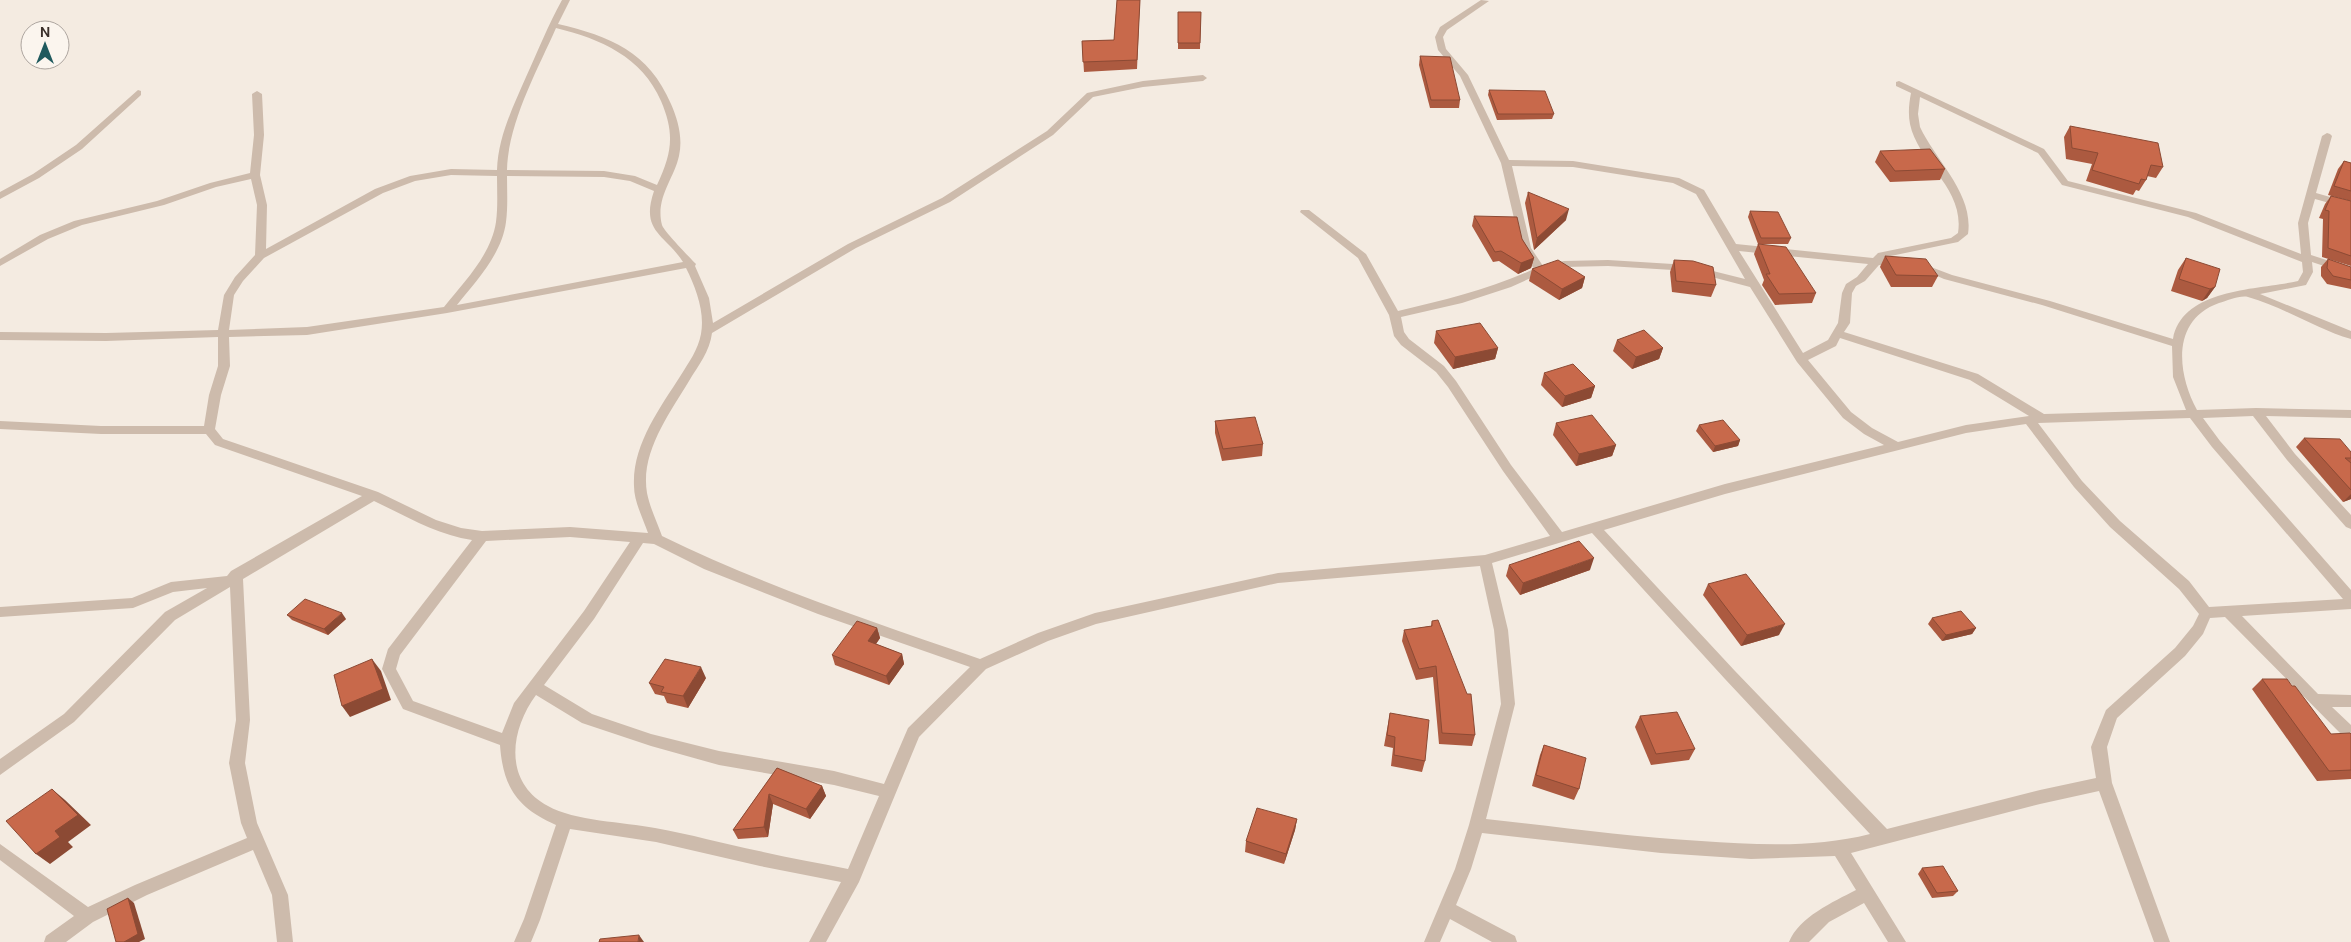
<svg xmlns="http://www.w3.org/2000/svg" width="2351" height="942" viewBox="0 0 2351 942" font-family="'DM Sans',sans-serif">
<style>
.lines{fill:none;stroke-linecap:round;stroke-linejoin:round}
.street{fill:#cdbbac;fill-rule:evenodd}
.wall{fill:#ac5a40}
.shaded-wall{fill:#8c4a34}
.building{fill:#c8694b;stroke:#8c4a34}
</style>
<rect width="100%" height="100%" fill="#f4ebe1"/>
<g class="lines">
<!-- street -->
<g class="street">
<path d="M562,0H570L558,24C610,36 649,52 671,104C678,120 683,138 679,156C674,179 655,198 662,225C663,230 691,259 696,264L695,266L709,298L713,323L848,244L942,198L1047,131L1087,93L1143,81L1203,75L1207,78L1203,81L1143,87L1093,97L1053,135L950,202L856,248L712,333C710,351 698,366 689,381C670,413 640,452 647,493C650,508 657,522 662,536C764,586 873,622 980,659L1038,633L1095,613L1278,573L1485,555L1550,536L1503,471L1448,387L1436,372L1401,345L1394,336L1389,315L1358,258L1300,212L1301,210H1309L1366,254L1398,311C1445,300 1490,289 1534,269L1521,248L1501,163L1460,76L1438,50L1435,37L1440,27L1481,0L1489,1L1447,30L1443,37L1446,49L1468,75L1509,160L1573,161L1679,178L1704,190L1736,244L1873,258L1878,253L1951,238L1958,233C1965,188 1918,163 1910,124C1908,114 1909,103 1911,93L1896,86V82L1899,81L2044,149L2068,181L2196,213L2301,254L2298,223L2322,136L2327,133L2330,134L2332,136L2316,193L2351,203V209L2315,199L2308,223L2311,255L2351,268V275L2312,262L2313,272L2306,285L2260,294L2351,331V339C2316,329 2284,307 2248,297C2240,295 2227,301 2219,303C2171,320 2177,373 2197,410L2256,408L2351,410V418L2266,416L2295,454L2351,515V529L2346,527L2287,460L2253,416L2203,418L2220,441L2351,590V609L2242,616L2318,694L2351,695V707H2332L2351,725V740L2346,739L2225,617L2210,618L2203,634L2185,656L2117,718L2107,747L2112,783L2170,942H2154L2099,791L2040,804L1851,853L1906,942H1888L1864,903L1829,922L1809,942H1789C1799,917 1833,902 1856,890L1835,856L1751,859L1661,853L1482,833L1471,869L1456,905L1515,936L1517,942H1492L1450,919L1440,942H1424L1455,869L1469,825L1501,704L1494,630L1480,566L1278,583L1096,624L1048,641L986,669L919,737L859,882L826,942H809L841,882L760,866L656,842L570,829L540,920L531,942H514L524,919L556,825C517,808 503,787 500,745L403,709L382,669L388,649L472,540C437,535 406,516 374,501L243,579L250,720L245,763L257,823L288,895L293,942H277L272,895L253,850L147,895L93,922L66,942H44L46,936L74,916L0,860V844L88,907L135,885L247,838L241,823L229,763L236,720L230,587L175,620L74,722L0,775V759L64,714L165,612L207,588L173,592L133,608L0,617V607L132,598L171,582L227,576L231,571L362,496L215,445L206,434H101L0,429V421L101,426H204L209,395L218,366V337L106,341L0,340V332L106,333L218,330L224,295L235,277L255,255L257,205L251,179L216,187L164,205L82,225L48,239L0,266V259L40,235L74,221L157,201L210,183L250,173L254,135L252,94L257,91L262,94L264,135L260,175L267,205L266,249L375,189L410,176L451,169L497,170C498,137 513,107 526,77C538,51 548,25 562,0ZM556,28C601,39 642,57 661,101C675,134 672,153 657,185L635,176L604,171L507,170C508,123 537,71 556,28ZM1920,97L2038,153L2062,185L2188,217L2302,262L2303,272L2298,281C2258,290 2182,288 2173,339L2050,301L1952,275L1923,264H1915L1914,266L1944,279L2042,305L2172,346L2173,377L2186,410L2044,414L1978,374L1844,332L1850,323L1852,293L1856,286L1865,281L1879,265L1899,267L1904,264L1899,261L1884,259L1886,257L1958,242L1968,234C1974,194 1936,161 1920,127L1918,114ZM1512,166L1573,167L1673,183L1696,194L1745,279L1689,265L1608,260L1564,261L1543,266L1531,248ZM451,175L497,176C497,191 498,207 496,222C491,255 464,282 444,307L307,327L229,330L234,295L243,281L264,258L383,193L415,181ZM507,176L604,177L630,181L654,191C640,232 665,234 683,262L457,305C476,281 502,254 506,222C508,207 507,191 507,176ZM1739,251L1868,264L1857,277L1846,284L1842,293L1838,323L1828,340L1803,353ZM1608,266L1689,271L1750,287L1797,362L1843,418L1864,434L1884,445L1725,484L1562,532L1511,465L1456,381L1444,366L1409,339L1404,332L1401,317L1462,303L1511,287L1544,272L1564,267ZM686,268C696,288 705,312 701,334C698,350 689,362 681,375C660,408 632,445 634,486C634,502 643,518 648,533L570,527L482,531L461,528L436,520L378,492L223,439L215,429L221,395L230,366L229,337L307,335L447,313ZM1840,338L1970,380L2029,416L1966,425L1898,442L1872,428L1851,412L1808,360L1836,346ZM2190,418L2212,447L2343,599L2209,607L2189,581L2120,521L2082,481L2038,423ZM2026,424L2074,487L2110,527L2179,589L2199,614L2193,626L2175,648L2106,710L2091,747L2096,778L2040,790L1887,829L1735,671L1604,530L1725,494L1966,433ZM1592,533L1725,679L1870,834C1815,848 1757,845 1701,841C1629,837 1558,827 1486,819L1515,704L1508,630L1492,563ZM570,537L630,542L584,611L514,703L502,733L413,701L396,669L400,655L486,541ZM643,543L654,544L704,569L818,614L970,667L908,728L884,784L834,771L719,751L651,734L592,714L544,685L594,619ZM536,695L582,723L651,746L719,765L834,785L879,796L848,869C819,863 789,858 759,851C724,844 690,834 655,828C624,822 574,821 548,806C503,782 510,730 536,695Z"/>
<path d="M138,90L141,91V95L82,149L39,178L0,199V192L33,174L76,145Z"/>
</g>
</g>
<!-- wall -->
<g class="wall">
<path d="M1117,0H1140L1137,69L1084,72L1082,41L1114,40Z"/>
<path d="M1178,12H1201L1200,49H1178Z"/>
<path d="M1420,56L1460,100L1459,108H1430L1419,65Z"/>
<path d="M1489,90L1554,114L1552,119L1497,120L1488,95Z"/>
<path d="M2070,126L2163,167L2156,178L2147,176L2146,180L2139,191L2136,190L2133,195L2086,181L2092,164L2066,159L2064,137Z"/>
<path d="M1880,151L1945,169L1940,180L1890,182L1875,162Z"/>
<path d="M2344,161L2351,163V201L2328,195L2338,169Z"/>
<path d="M1528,192L1566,220L1534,250L1525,203Z"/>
<path d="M2331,196L2351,201V266L2322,257L2323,219L2319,218L2325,204Z"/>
<path d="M1750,211L1791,238L1788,244H1758L1748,217Z"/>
<path d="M1474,216L1522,239L1534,258L1531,268L1518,274L1499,261L1493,262L1472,226Z"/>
<path d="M1758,244L1816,293L1812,303L1775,305L1762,285L1764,280L1754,254Z"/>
<path d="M1885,256L1938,276L1932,287H1891L1880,267Z"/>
<path d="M2186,258L2215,287L2207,298L2202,301L2171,291L2178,270Z"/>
<path d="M2328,259L2351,267V289L2327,284L2321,276V267Z"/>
<path d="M1674,260L1716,285L1711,297L1672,292L1670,272Z"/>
<path d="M1532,269L1585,277L1582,288L1559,300L1529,281Z"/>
<path d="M1436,331L1498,348L1495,359L1453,369L1434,343Z"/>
<path d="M1617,340L1663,348L1659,359L1632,369L1613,351Z"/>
<path d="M1544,373L1595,386L1591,398L1562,407L1541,385Z"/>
<path d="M1215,421L1263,444L1262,456L1222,461L1215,433Z"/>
<path d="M1556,423L1616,445L1612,456L1576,466L1553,435Z"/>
<path d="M1699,425L1740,440L1738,446L1713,452L1696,431Z"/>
<path d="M2304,438L2351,452V499L2343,502L2296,447Z"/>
<path d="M1509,565L1590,570L1520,595L1506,576Z"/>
<path d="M1708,584L1779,635L1741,646L1703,595Z"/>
<path d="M287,615L346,619L328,635L292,620Z"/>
<path d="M1932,618L1976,628L1972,634L1942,641L1928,624Z"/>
<path d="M1432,621L1475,735L1472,746L1439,744L1433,677L1416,680L1402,641L1404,630L1431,626Z"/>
<path d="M877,628L880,638L876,644L902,654L904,664L889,685L835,665L832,655Z"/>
<path d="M706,678L688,708L667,703L664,696L655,694L649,683Z"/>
<path d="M2262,679L2292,686L2331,734H2351V779L2317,781L2252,689Z"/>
<path d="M1390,713L1425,761L1422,772L1391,766L1393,748L1384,746Z"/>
<path d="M1640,716L1695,749L1689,760L1651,765L1635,727Z"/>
<path d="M1544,745L1579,789L1574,800L1532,786L1540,755Z"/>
<path d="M777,768L822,786L826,796L810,819L773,804L768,837L738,839L733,830Z"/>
<path d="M1297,819L1295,830L1284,864L1245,852L1246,841Z"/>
<path d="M1922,868L1958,891L1953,896L1932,898L1918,874Z"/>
</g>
<!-- shaded-wall -->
<g class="shaded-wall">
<path d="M1569,209L1566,220L1534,250L1537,238Z"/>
<path d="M1534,258L1531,268L1518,274L1521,263Z"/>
<path d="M1585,277L1582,288L1559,300L1562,289Z"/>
<path d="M2215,287L2207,298L2202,301L2210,289Z"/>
<path d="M1498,348L1495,359L1453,369L1455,357Z"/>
<path d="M1663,348L1659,359L1632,369L1636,357Z"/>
<path d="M1595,386L1591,398L1562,407L1565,396Z"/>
<path d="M1740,440L1738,446L1713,452L1715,446Z"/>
<path d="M1616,445L1612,456L1576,466L1579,454Z"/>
<path d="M2351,494V499L2343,502Z"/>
<path d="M1594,558L1590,570L1520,595L1523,583Z"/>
<path d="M342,613L346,619L328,635L324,629Z"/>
<path d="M1785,624L1779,635L1741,646L1747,635Z"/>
<path d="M877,628L880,638L871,651L868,641Z"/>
<path d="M1976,628L1972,634L1942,641L1946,635Z"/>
<path d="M902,654L904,664L889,685L886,676Z"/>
<path d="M372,659L381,671L391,700L350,717L342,706Z"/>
<path d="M701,667L706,678L688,708L683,696Z"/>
<path d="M822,786L826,796L810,819L806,809Z"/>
<path d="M52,789L65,800L91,825L68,842L73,847L50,864L36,854Z"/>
<path d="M769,794L773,804L768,837L764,827Z"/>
<path d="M1297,819L1295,830L1284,864L1286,854Z"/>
<path d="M128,898L134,903L145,939L139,942H124Z"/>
<path d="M639,935L644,942H638Z"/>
</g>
<!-- building -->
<g class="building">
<path d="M1117,0H1140L1137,60L1083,62L1082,41L1114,40Z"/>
<path d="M1178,12H1201L1200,43H1178Z"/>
<path d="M1420,56L1450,57L1460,100H1431Z"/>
<path d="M1489,90L1545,91L1554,114H1498Z"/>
<path d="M2070,126L2158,143L2163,167L2151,165L2146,180L2141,179L2139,184L2092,170L2098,153L2072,148Z"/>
<path d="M1930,149L1945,169L1895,171L1880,151Z"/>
<path d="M2344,161L2351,163V191L2334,186Z"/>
<path d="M1528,192L1569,209L1537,238Z"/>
<path d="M2331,196L2351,201V256L2328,248L2329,211L2325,210Z"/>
<path d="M1750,211L1778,212L1791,238H1761Z"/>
<path d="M1474,216L1517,217L1522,239L1534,258L1521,263L1501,251L1495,252Z"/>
<path d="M1758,244L1786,247L1816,293L1779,294L1766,274H1770Z"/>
<path d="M1885,256L1926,259L1938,276L1896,275Z"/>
<path d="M2186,258L2220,269L2215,287L2210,289L2179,279Z"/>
<path d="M2328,259L2351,267V280L2333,276L2327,268Z"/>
<path d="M1558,260L1585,277L1562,289L1532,269Z"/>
<path d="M1674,260L1693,261L1713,267L1716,285L1676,281Z"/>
<path d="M1480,323L1498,348L1455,357L1436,331Z"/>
<path d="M1644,330L1663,348L1636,357L1617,340Z"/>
<path d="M1573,364L1595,386L1565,396L1544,373Z"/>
<path d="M1592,415L1616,445L1579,454L1556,423Z"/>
<path d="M1255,417L1263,444L1223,449L1215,421Z"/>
<path d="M1723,420L1740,440L1715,446L1699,425Z"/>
<path d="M2304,438L2340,439L2351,452V458H2345L2351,463V490Z"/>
<path d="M1579,541L1594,558L1523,583L1509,565Z"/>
<path d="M1746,574L1785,624L1747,635L1708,584Z"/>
<path d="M305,599L342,613L324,629L287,615Z"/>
<path d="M1961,611L1976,628L1946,635L1932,618Z"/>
<path d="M1438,620L1467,694H1471L1475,735L1442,733L1436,666L1419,669L1404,630L1432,626V621Z"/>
<path d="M857,621L877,628L868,641L902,654L886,676L832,655Z"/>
<path d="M372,659L383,689L342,706L334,675Z"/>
<path d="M665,659L701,667L683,696L661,692L664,687L649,683Z"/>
<path d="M2262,679H2287L2292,686H2295L2331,734L2350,733L2351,734V770L2329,771Z"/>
<path d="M1677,712L1695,749L1656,754L1640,716Z"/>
<path d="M1390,713L1429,720L1425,761L1394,755L1395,737L1387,735Z"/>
<path d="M1544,745L1586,758L1579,789L1536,775Z"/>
<path d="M777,768L822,786L806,809L769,794L764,827L733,830Z"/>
<path d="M52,789L78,815L55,831L60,837L36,854L6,821Z"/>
<path d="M1257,808L1297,819L1286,854L1246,841Z"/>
<path d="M1943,866L1958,891L1937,893L1922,868Z"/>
<path d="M128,898L138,934L124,942H116L107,909Z"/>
<path d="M639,935L638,942H599L600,939Z"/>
</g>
<!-- north arrow -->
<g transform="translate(45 45)"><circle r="24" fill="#fbf5ee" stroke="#aea6a0"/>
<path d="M0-4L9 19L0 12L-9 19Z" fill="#1f5a5e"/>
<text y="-8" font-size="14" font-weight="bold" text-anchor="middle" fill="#3b302b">N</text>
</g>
</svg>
